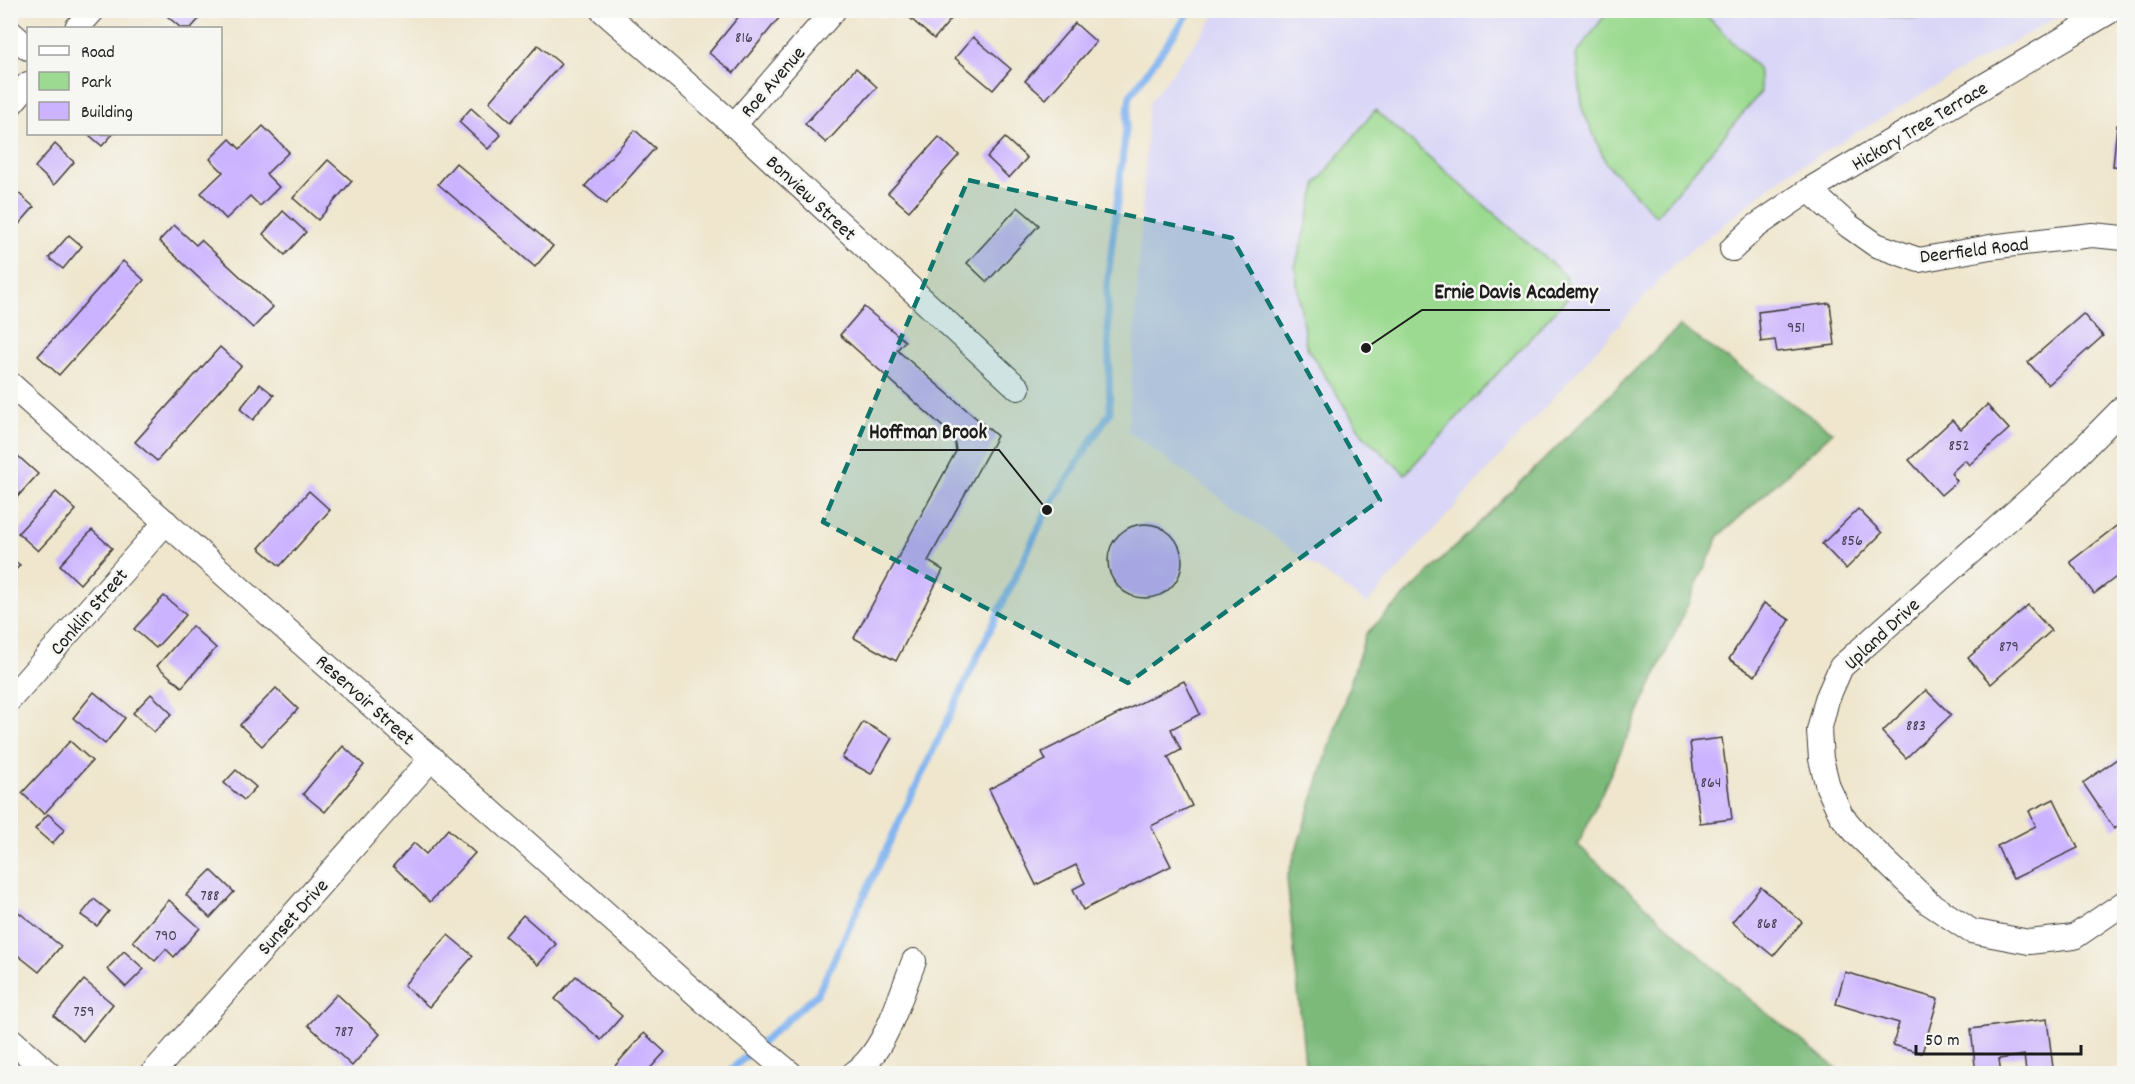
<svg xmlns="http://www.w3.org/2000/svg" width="2135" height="1084" viewBox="0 0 2135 1084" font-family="Dekko,sans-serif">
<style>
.built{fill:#d9d6f7}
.green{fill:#9bda90;stroke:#5c7b56;stroke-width:1.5}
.forest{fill:#7cba7a;stroke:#4c6b4b;stroke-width:1.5}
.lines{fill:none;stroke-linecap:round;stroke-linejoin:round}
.stream{stroke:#84b5f0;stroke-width:7}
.building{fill:#ccb3ff}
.street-casing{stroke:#3c3a37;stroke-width:26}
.street{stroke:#fff;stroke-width:24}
.marked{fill:#0f766e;fill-opacity:0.2;stroke:#0f766e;stroke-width:4.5;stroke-dasharray:12 8;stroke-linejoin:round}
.labels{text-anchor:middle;stroke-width:5;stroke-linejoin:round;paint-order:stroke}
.number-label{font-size:16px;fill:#484255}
.street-label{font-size:20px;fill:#1c1c1c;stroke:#f6f6f2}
.leader{fill:none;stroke:#1c1c1c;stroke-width:2}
.callout-dot{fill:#1c1c1c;stroke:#f6f6f2;stroke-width:2}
.callout-label{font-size:21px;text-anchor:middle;font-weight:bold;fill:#1c1c1c;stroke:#f6f6f2;stroke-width:5;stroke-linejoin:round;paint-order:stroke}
</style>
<rect width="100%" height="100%" fill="#f6f6f2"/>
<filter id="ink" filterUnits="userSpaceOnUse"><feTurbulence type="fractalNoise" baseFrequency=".0167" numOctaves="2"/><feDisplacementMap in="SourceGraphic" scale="12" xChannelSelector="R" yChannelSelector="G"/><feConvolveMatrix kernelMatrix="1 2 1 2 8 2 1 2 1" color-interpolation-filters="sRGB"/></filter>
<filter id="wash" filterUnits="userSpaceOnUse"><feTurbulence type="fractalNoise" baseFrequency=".008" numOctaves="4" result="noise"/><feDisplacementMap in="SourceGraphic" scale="24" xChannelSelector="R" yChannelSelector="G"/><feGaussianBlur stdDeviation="1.35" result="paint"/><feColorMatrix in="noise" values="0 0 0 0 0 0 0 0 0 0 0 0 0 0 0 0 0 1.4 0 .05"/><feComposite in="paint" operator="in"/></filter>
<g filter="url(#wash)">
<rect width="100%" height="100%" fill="#efe6cd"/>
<!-- built -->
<path class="built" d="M1219,11H2068L1954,75L1782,177L1673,265L1367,604L1128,431L1149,103Z"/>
<!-- green -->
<g class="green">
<path d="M1608,11H1702L1758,68L1761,92L1656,216L1606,163L1583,111L1576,55Z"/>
<path d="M1868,11H1960C1929,18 1898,22 1868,11Z"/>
<path d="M1375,110L1566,276L1569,296L1405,474L1363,435L1306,346L1295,268L1317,183Z"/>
</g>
<!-- forest -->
<path class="forest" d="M1680,326L1833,432L1719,536L1578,845L1741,992L1842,1073H1306L1287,878L1366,634Z"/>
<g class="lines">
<!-- stream -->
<path class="stream" d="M726,1074L818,993L1047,510L1110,412L1107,286L1130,96L1191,10"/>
</g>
<g id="blocks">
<!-- building -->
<g class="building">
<path d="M172,10H207L191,28H181L167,16Z"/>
<path d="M744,10H770L779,18L734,73L709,53Z"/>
<path d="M901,10H943L952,18L934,39Z"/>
<path d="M1075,23L1096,42L1046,99L1025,81Z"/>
<path d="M973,37L1011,69L993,90L955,58Z"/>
<path d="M538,45L561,64L511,122L489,102Z"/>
<path d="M856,68L877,87L826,143L805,124Z"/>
<path d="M471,108L501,135L488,149L459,122Z"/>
<path d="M2117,125L2124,126V167L2113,166Z"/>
<path d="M263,126L289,152L266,174L279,187L260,206L250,196L226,219L201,193L223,172L210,159L230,139L240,149Z"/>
<path d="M635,130L655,148L606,204L585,186Z"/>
<path d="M88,134H113L102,146Z"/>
<path d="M939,137L959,155L909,211L888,193Z"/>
<path d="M1005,138L1027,158L1009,178L987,157Z"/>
<path d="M55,144L74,162L54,185L35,167Z"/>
<path d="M328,160L352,181L318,220L293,198Z"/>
<path d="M456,163L553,246L535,267L438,184Z"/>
<path d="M15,190L34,207L14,230L10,228V195Z"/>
<path d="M1018,207L1039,225L987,282L967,263Z"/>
<path d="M283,211L306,232L285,255L263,234Z"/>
<path d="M174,225L196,245L201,240L273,307L253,328L159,241Z"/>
<path d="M69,235L82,246L63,269L49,258Z"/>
<path d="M123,261L144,280L59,375L38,356Z"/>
<path d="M1830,303L1835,345L1777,352L1775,340L1761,342L1758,312Z"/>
<path d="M864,307L905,341L897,350L997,436L928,561L943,570L896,661L854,638L956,451L954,437L840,335Z"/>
<path d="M2083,314L2103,336L2048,385L2028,362Z"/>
<path d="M220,347L241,366L157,461L135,442Z"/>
<path d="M260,384L274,395L253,420L240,409Z"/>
<path d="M1987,405L2009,429L1969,465L1965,460L1951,473L1957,481L1941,495L1909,460L1952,420L1961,429Z"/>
<path d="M18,456L38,474L10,505V464Z"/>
<path d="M309,491L330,510L280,566L259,548Z"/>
<path d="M56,492L76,510L38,551L18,533Z"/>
<path d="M1858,509L1882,533L1846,569L1822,544Z"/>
<path d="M2124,520V571L2094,594L2070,562Z"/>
<circle cx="1145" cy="561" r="37"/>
<path d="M92,530L112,548L80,584L60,565Z"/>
<path d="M10,557L20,565L10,576Z"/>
<path d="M164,596L186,615L156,648L134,629Z"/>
<path d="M1764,603L1790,620L1755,676L1729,659Z"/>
<path d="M2028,605L2051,631L1991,684L1968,658Z"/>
<path d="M192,626L216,648L182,687L157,666Z"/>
<path d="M1184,681L1200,714L1171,729L1181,750L1168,757L1192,806L1151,826L1171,866L1083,910L1073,889L1085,883L1076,865L1036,885L989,789L1046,760L1042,752Z"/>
<path d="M276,688L298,709L262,746L240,725Z"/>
<path d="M1926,690L1951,715L1906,758L1882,732Z"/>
<path d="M94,692L125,718L105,744L73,718Z"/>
<path d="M151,694L172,714L154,732L133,713Z"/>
<path d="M863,722L892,738L871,774L842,758Z"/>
<path d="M1722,738L1732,819L1700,823L1690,742Z"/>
<path d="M70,741L92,761L44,814L22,793Z"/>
<path d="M343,746L364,765L325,812L303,794Z"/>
<path d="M2124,754V822L2114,829L2083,783Z"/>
<path d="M236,770L256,787L244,800L224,783Z"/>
<path d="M2054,799L2078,848L2013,879L1997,846L2036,826L2029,811Z"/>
<path d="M48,814L65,829L52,844L35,829Z"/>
<path d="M448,829L475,853L430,902L393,866L414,843L426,854Z"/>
<path d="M211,870L234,892L210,918L186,895Z"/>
<path d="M1761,887L1802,922L1773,956L1732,922Z"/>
<path d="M94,899L109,911L97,926L81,915Z"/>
<path d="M169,900L200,928L174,957L166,949L155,961L133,941Z"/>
<path d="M17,911L61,946L39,972L10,949V919Z"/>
<path d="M523,915L556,944L538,965L505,936Z"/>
<path d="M448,935L473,956L429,1007L404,985Z"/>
<path d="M124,951L144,969L126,987L107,969Z"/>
<path d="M1845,972L1938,999L1922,1053L1893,1045L1899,1023L1836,1004Z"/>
<path d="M576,976L622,1016L601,1040L555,999Z"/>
<path d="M84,980L113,1004L83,1041L54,1016Z"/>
<path d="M337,994L380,1034L352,1066L308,1025Z"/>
<path d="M2047,1019L2053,1068L2026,1072L2024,1055L1999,1059L2001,1074H1976L1971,1029Z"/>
<path d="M644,1033L665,1052L645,1074H621L614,1067Z"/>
</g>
</g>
</g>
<g filter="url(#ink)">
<use href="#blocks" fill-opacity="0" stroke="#3c3a37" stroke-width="1.5"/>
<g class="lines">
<defs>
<g id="street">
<path d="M602,10L734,125L1018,388"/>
<path d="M77,28L93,10"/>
<path d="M10,32L28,48"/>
<path d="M10,105L28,84"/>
<path d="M734,125L834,10"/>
<path d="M1809,190L1849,226L1876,245L1919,260L1990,247L2092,235L2124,238"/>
<path d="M1732,249L1755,227L1809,190L2112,10"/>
<path d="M10,384L720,1015L791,1074"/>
<path d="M2124,407L2056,476L1841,667L1827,699L1819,731L1821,759L1828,787L1841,815L1858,835L1929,903L1971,931L2029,942L2074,937L2124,903"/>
<path d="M10,699L166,522"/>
<path d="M10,1039L49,1074"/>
<path d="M152,1074L432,758"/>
<path d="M853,1074C886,1052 900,996 914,961"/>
</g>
</defs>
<!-- street casing -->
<use href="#street" class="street-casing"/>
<!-- street -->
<use href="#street" class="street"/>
</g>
</g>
<!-- marked area -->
<path class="marked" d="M968,180L1232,238L1380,500L1128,683L823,522Z"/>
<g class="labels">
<!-- number labels -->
<g class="number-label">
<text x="744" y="42">816</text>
<text x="1796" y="332">951</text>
<text x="1959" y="450">852</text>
<text x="1852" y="545">856</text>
<text x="2009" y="651">879</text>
<text x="1916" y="730">883</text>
<text x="1711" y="787">864</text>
<text x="210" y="900">788</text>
<text x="1767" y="928">868</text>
<text x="166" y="940">790</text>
<text x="84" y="1016">759</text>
<text x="344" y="1036">787</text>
</g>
<!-- street labels -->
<g class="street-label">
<text transform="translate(772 81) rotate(-49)" y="7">Roe Avenue</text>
<text transform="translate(1919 125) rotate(-31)" y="7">Hickory Tree Terrace</text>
<text transform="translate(812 197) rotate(43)" y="7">Bonview Street</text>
<text transform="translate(1974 249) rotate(-7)" y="7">Deerfield Road</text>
<text transform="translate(88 611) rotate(-49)" y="7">Conklin Street</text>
<text transform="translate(1881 633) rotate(-43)" y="7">Upland Drive</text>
<text transform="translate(366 699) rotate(42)" y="7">Reservoir Street</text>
<text transform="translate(292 916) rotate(-48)" y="7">Sunset Drive</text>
</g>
</g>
<!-- callouts -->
<path class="leader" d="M1366 348L1422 310H1610M1047 510L999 450H857"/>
<g class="callout-dot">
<circle cx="1366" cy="348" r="6"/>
<circle cx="1047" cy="510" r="6"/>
</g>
<g class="callout-label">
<text x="1516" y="298">Ernie Davis Academy</text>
<text x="928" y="438">Hoffman Brook</text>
</g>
<!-- margin -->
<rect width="2135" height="1084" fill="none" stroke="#f6f6f2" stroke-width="36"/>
<!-- legend -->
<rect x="27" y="27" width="195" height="108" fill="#f6f6f2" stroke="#9f9f9c" stroke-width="1.5"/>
<rect x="39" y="46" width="30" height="9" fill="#ffffff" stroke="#9f9f9c" stroke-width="1.5"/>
<text x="81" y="57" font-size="18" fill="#1c1c1c">Road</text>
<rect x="39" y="72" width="30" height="18" fill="#9bda90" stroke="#9f9f9c" stroke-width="1.5"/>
<text x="81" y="87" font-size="18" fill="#1c1c1c">Park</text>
<rect x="39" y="102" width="30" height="18" fill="#ccb3ff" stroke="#9f9f9c" stroke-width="1.5"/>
<text x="81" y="117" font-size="18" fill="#1c1c1c">Building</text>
<!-- scale -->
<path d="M1916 1045v9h165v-9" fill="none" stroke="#1c1c1c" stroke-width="3"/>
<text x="1925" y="1045" font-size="18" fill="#1c1c1c" stroke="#f6f6f2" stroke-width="4.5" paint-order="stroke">50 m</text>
</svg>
